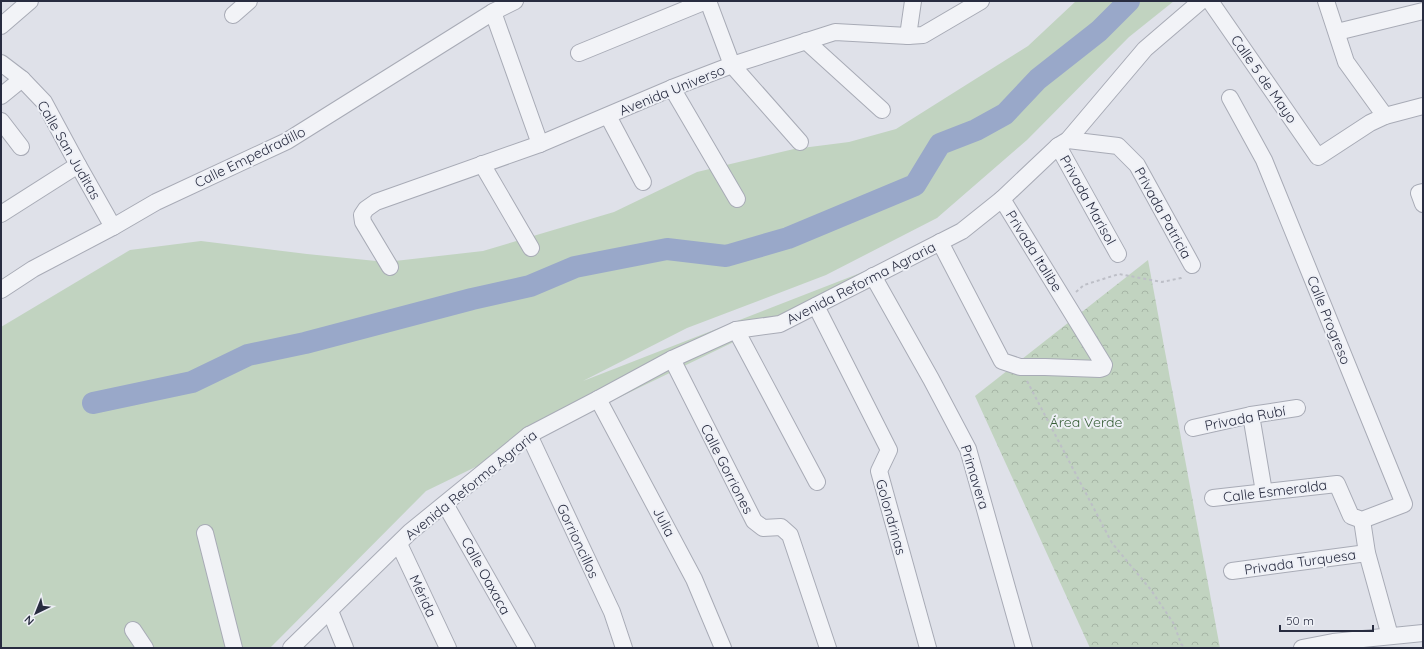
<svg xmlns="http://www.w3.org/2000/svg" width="1424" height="649" viewBox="0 0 1424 649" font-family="Quicksand,sans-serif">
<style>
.green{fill:#c1d3c0}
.park{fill:url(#park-crowns)}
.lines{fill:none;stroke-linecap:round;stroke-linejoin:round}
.river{stroke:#99a8c9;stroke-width:22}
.minor-casing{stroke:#a8abb6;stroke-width:18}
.path{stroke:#bdbfc7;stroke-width:2;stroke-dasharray:3 3;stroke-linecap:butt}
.minor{stroke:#f2f3f7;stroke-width:16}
.labels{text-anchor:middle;stroke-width:4;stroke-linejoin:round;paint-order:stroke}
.street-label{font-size:14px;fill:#282c40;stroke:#eef0f6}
.park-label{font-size:14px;fill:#355c35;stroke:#eef0f6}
</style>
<defs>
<pattern id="park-crowns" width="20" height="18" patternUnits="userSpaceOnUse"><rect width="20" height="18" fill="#c1d3c0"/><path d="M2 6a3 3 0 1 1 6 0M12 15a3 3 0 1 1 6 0" fill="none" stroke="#a6b5a6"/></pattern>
</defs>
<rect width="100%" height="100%" fill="#dfe1e9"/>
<!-- green -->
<path class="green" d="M1076,1H1174L1129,37L1027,140L937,218L826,275L687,328L583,381L940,242L426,491L270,648H1V327L130,250L201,241L307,254L386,262L483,251L614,212L697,172L794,149L849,142L896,129L1028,46Z"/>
<!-- park -->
<path class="park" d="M1148,260L1220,648H1090L975,396Z"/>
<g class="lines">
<!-- river -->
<path class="river" d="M93,403L192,382L248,355L305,343L472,299L530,286L575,267L667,249L726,256L788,238L915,185L940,144L976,130L1005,114L1038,79L1099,31L1129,1"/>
<defs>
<g id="minor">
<path d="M708,1L732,65L800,142"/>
<path d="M1210,1L1318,157L1370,123L1385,116L1423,106"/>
<path d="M1326,1L1346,62L1385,116"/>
<path d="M493,12L540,144"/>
<path d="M233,15L249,1"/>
<path d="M1,26L30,1"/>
<path d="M1337,32L1423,11"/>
<path d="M908,36L913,1"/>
<path d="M806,41L882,110"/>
<path d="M579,53L706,1"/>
<path d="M1,63L22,79L44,102L78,165L113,227"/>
<path d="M672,88L737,199"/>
<path d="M1,96L22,79"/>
<path d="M608,116L643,182"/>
<path d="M1,121L21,147"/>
<path d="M1068,140L1118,146L1137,165L1192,265"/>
<path d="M1058,146L1118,254"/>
<path d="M482,164L531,248"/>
<path d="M1423,192L1419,193L1423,204"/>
<path d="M1,214L78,165"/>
<path d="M940,242L1002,361L1020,367H1045L1100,369L1103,368L1104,365L1002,199"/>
<path d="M390,267L363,222L362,215L366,209L376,202L540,144L672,88L732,65L835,32L908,36L923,35L981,1"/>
<path d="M873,276L931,379L968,449L1024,648"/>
<path d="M1,290L33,269L113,227L156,202L287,141L493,12L515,1"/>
<path d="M816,306L889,450L879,471L928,648"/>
<path d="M736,330L817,482"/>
<path d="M672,359L754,521L763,528L781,527L790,535L828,648"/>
<path d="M598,399L694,579L723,648"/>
<path d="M1251,415L1264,492"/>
<path d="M1193,428L1251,415L1297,408"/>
<path d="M529,435L612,612L624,648"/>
<path d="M1213,498L1337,484L1351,516L1362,520L1404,504L1264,160L1230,98"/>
<path d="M445,504L527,648"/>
<path d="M1362,520L1367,553L1390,636"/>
<path d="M205,533L234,648"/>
<path d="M399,544L448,648"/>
<path d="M1232,571L1367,553"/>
<path d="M330,611L345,648"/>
<path d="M133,630L145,648"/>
<path d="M291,648L410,532L529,435L598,399L672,359L736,330L780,324L962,231L1002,199L1058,146L1068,140L1145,49L1201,1"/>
<path d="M1302,648L1333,642L1423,633"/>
</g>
</defs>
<!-- minor casing -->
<use href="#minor" class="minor-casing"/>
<!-- path -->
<g class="path">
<path d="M1076,292L1084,285L1119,274L1162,282L1181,278L1183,275"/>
<path d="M1027,381L1112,543L1151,590L1174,624L1181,644L1186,648"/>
</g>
<!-- minor -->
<use href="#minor" class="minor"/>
</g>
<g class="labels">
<!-- street labels -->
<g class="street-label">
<text transform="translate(1264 79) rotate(55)" y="5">Calle 5 de Mayo</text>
<text transform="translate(672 90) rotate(-22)" y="5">Avenida Universo</text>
<text transform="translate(69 150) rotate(60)" y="5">Calle San Juditas</text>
<text transform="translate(250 157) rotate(-26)" y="5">Calle Empedradillo</text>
<text transform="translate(1088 200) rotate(61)" y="5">Privada Marisol</text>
<text transform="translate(1163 213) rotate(61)" y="5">Privada Patricia</text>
<text transform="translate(1034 251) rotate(58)" y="5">Privada Italibe</text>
<text transform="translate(861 283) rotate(-27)" y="5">Avenida Reforma Agraria</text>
<text transform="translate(1329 320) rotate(68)" y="5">Calle Progreso</text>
<text transform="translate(1245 418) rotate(-11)" y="5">Privada Rubí</text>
<text transform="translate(727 469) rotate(63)" y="5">Calle Gorriones</text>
<text transform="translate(975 477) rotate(73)" y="5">Primavera</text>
<text transform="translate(471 485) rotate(-39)" y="5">Avenida Reforma Agraria</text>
<text transform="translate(1275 491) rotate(-7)" y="5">Calle Esmeralda</text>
<text transform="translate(891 517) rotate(74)" y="5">Golondrinas</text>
<text transform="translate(664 522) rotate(62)" y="5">Julia</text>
<text transform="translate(578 541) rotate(65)" y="5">Gorrioncillos</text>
<text transform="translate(1300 562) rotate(-8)" y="5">Privada Turquesa</text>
<text transform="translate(486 576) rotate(61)" y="5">Calle Oaxaca</text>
<text transform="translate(423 596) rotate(65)" y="5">Mérida</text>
</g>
<!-- park labels -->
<g class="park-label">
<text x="1086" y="427">Área Verde</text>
</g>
</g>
<!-- border -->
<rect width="1424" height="649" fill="none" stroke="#282c40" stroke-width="4"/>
<!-- north arrow -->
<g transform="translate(36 613) rotate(223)" stroke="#eef0f6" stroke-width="3" paint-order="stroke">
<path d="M0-3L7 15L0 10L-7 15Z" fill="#282c40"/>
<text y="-6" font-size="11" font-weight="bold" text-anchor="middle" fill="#282c40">N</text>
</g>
<!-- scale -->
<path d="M1280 625v6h93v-6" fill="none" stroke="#282c40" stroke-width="2"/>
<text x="1286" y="625" font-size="12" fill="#282c40" stroke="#eef0f6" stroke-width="3" paint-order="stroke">50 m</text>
</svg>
